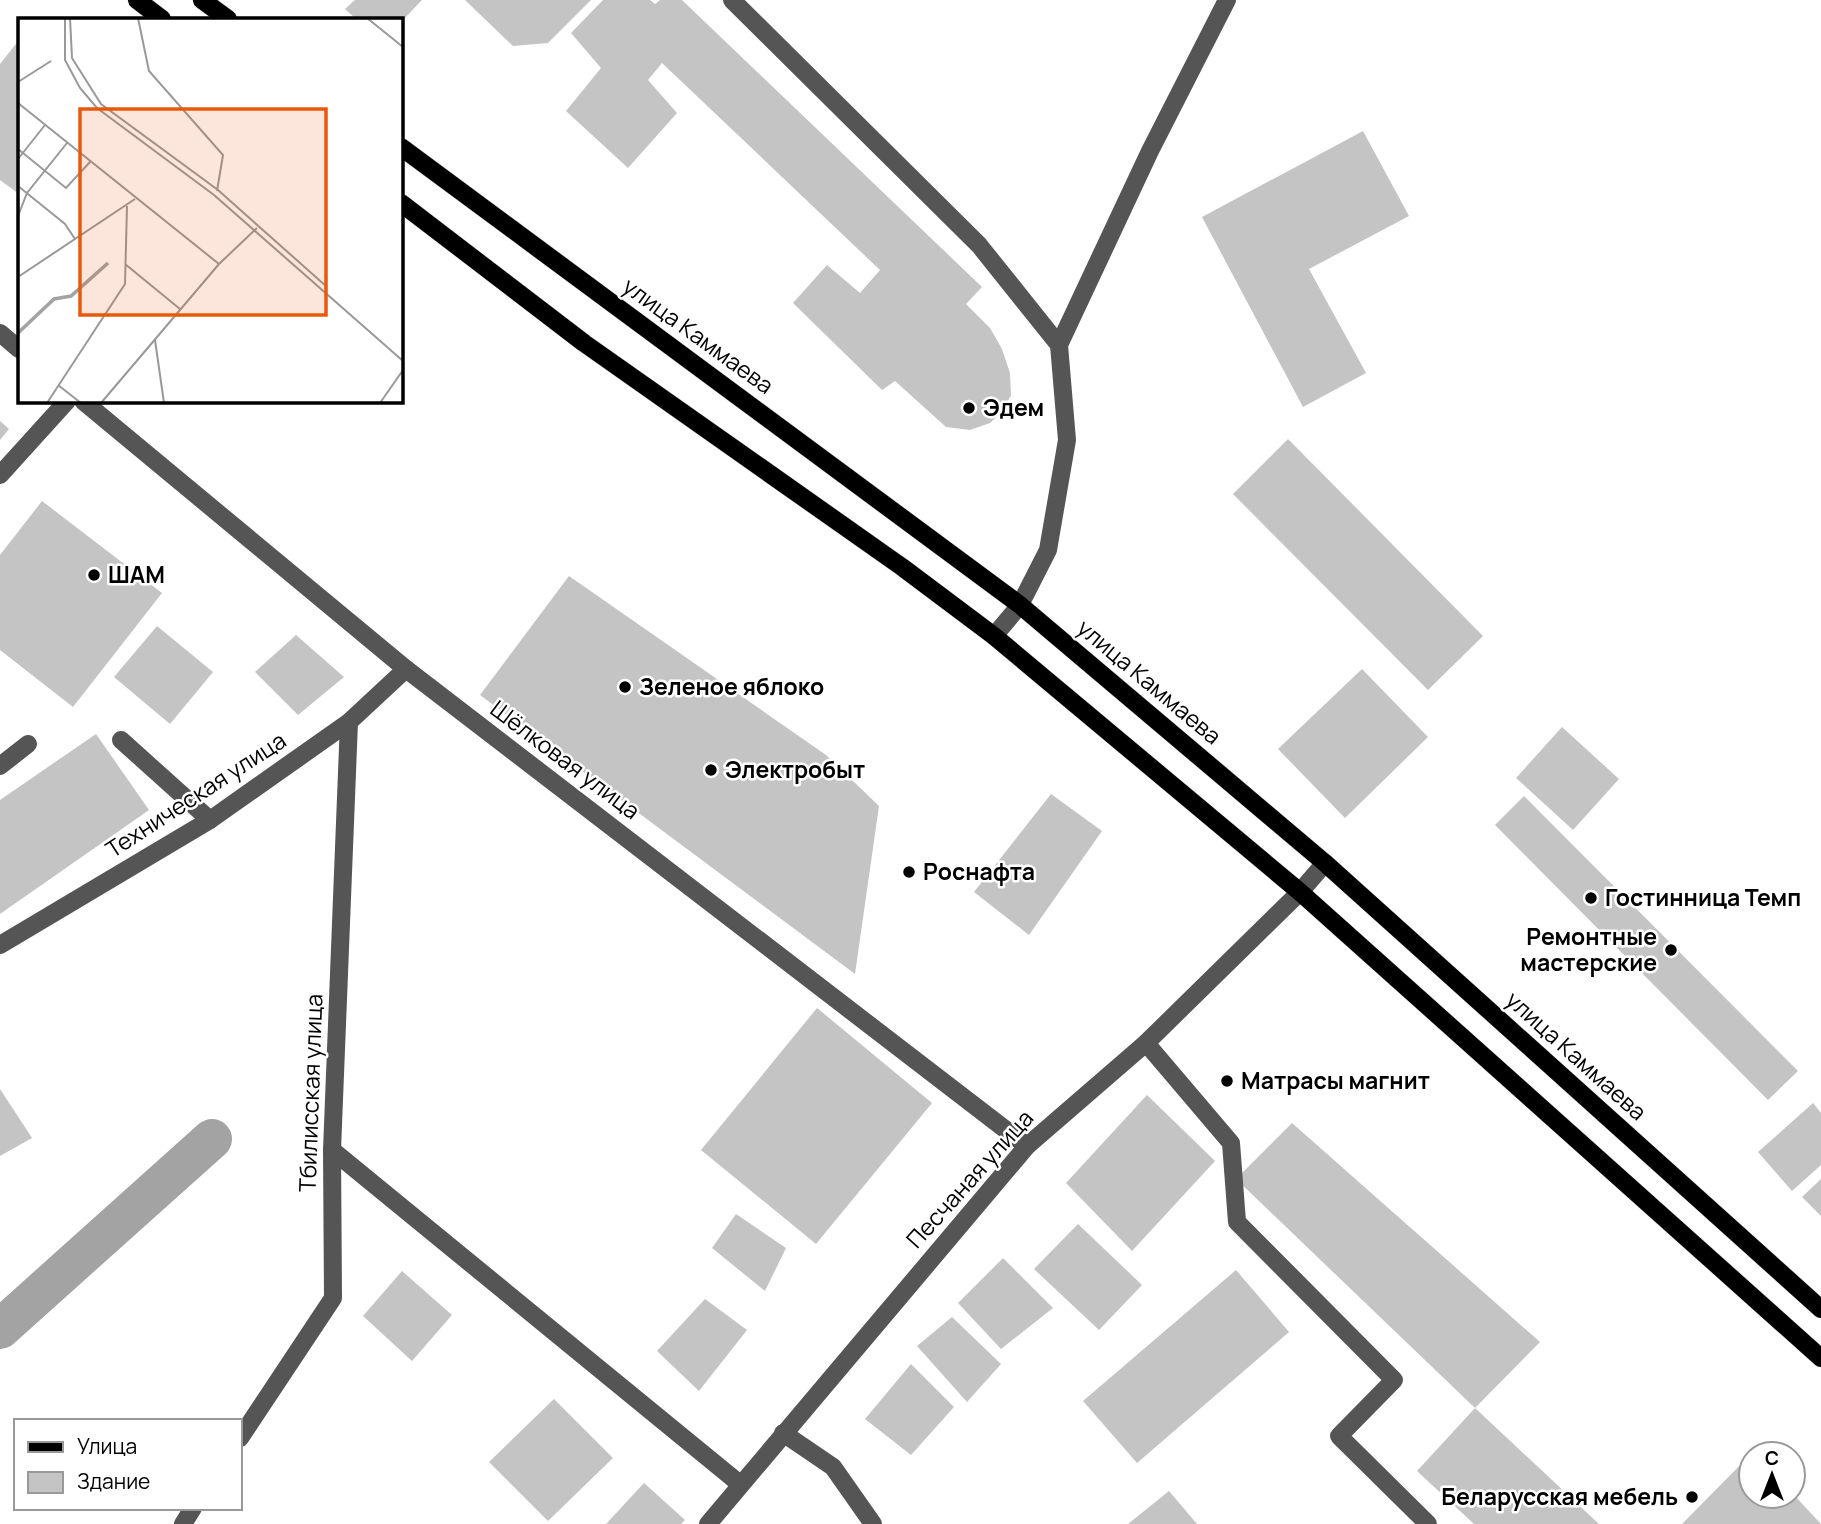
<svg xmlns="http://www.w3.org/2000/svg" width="1821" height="1524" viewBox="0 0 1821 1524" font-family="Manrope,sans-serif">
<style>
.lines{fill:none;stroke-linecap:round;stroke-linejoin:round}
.canal{stroke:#a3a3a3;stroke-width:40}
.building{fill:#c4c4c4}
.major-casing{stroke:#dbdbdb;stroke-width:19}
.minor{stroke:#555;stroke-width:18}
.major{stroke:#000;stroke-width:18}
.poi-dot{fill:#000;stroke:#fff;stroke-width:2.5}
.labels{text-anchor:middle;stroke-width:5;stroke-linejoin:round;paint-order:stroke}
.street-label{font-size:23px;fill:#000;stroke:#fff}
.poi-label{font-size:23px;font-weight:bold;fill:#000;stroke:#fff;text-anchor:start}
.inset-river{fill:none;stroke:#a3a3a3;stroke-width:3.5}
.inset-road{fill:none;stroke:#999;stroke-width:2}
.view{fill:#e8590c;fill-opacity:0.15;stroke:#e8590c;stroke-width:3.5}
.inset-edge{fill:none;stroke:#000;stroke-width:3.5}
</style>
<rect width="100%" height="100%" fill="#fff"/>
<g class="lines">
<!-- canal -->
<path class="canal" d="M0,1329L212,1139"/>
</g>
<!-- building -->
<g class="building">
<path d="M355,0H422L401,22V19H356L345,9Z"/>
<path d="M465,0H591L548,43L513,46Z"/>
<path d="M603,0H650L655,4L660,0H682L982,287L966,304L990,328L1002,349L1010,373L1011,395L1003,411L990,423L970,430L946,427L895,381L882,390L793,303L827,265L860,293L880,270L662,63L648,80L677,113L628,168L566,111L601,68L571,33Z"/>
<path d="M19,40V194L0,180V64Z"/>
<path d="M1363,131L1409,216L1309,269L1366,373L1303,407L1202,217Z"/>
<path d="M0,421L9,429L0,440Z"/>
<path d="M1288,439L1483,636L1428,690L1233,494Z"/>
<path d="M42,501L162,593L73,707L0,650V555Z"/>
<path d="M569,576L826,755L879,806L855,974L480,695Z"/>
<path d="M157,626L213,672L170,724L114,677Z"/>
<path d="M296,635L344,677L298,715L255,672Z"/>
<path d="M1362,669L1428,737L1345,818L1278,749Z"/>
<path d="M1562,727L1619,779L1573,830L1516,778Z"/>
<path d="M96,734L149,810L0,914V800Z"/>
<path d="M1051,794L1102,831L1029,935L974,892Z"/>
<path d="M1524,796L1798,1071L1768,1100L1495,825Z"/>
<path d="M817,1008L932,1103L816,1244L701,1150Z"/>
<path d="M0,1089L32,1138L0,1156Z"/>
<path d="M1147,1095L1215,1161L1132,1251L1066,1183Z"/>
<path d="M1813,1103L1821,1113V1165L1792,1191L1758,1152Z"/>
<path d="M1292,1123L1540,1342L1475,1408L1599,1524H1474L1417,1471L1475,1408L1236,1179Z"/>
<path d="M1821,1179V1216L1802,1197Z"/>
<path d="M736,1214L786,1248L765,1291L712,1248Z"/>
<path d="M1078,1224L1142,1285L1099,1330L1034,1269Z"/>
<path d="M1003,1258L1053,1308L1001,1349L958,1303Z"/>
<path d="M1236,1270L1289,1332L1137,1463L1083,1401Z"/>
<path d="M402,1271L452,1315L412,1361L363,1316Z"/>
<path d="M705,1299L747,1330L699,1391L657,1351Z"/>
<path d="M952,1317L1001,1364L967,1402L917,1346Z"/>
<path d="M911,1364L954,1407L911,1455L865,1419Z"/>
<path d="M554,1399L613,1458L548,1521L489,1462Z"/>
<path d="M1751,1454V1496H1793V1494L1821,1524H1682Z"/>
<path d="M644,1483L685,1520L681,1524H606Z"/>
<path d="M1169,1491L1197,1524H1128Z"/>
</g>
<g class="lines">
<defs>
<g id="major">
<path d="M137,0L162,19"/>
<path d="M202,0L228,19"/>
<path d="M401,147L1020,605L1325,863L1821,1309"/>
<path d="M401,203L584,343L902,567L994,636L1300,892L1821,1358"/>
</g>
</defs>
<!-- major casing -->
<use href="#major" class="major-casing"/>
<!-- minor -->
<g class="minor">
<path d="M732,0L979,245L1059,345L1067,440L1048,550L1020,605L994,636"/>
<path d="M0,333L19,349"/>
<path d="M1059,345L1150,151L1227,0"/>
<path d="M83,401L406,669L1027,1146"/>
<path d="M0,475L67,401"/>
<path d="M121,740L210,820"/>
<path d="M0,766L28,744"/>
<path d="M0,945L210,820L349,722L406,669"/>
<path d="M1146,1043L1231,1143L1237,1222L1394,1380L1339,1436L1428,1524"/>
<path d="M332,1150L740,1484"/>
<path d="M783,1433L833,1467L873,1524"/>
<path d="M240,1438L333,1298L332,1150L349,722"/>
<path d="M183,1524L193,1508"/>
<path d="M708,1524L1027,1146L1146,1043L1300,892L1325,863"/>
</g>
<!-- major -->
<use href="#major" class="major"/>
</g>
<!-- markers -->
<g class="poi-dot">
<circle cx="969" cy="408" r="7"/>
<circle cx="94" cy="575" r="7"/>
<circle cx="625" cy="687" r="7"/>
<circle cx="711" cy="770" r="7"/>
<circle cx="909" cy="872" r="7"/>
<circle cx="1591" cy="898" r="7"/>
<circle cx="1671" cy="950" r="7"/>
<circle cx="1227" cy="1081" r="7"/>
<circle cx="1692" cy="1497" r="7"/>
</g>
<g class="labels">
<!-- street labels -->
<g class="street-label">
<text transform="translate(698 336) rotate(36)" y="8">улица Каммаева</text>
<text transform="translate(1149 682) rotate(40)" y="8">улица Каммаева</text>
<text transform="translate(565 760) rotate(37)" y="8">Шёлковая улица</text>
<text transform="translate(196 795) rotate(-33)" y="8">Техническая улица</text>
<text transform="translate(1576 1056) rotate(42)" y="8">улица Каммаева</text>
<text transform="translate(311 1093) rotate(-88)" y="8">Тбилисская улица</text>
<text transform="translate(970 1179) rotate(-48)" y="8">Песчаная улица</text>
</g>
<!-- poi labels -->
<g class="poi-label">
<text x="983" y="416">Эдем</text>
<text x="108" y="583">ШАМ</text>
<text x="639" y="695">Зеленое яблоко</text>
<text x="725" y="778">Электробыт</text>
<text x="923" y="880">Роснафта</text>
<text x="1605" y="906">Гостинница Темп</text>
<text x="1657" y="945" text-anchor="end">Ремонтные<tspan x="1657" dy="26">мастерские</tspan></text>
<text x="1241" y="1089">Матрасы магнит</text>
<text x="1678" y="1505" text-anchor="end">Беларусская мебель</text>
</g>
</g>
<!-- overview -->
<g transform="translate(18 18)">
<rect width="385" height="385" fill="#fff"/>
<path class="inset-river" d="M0,315L36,281L53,278L90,245"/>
<path class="inset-road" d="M47,0V42L62,70L79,90L196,177L385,343M52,0L54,40L83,86L200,172L309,269M120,0L131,53L205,137L199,173M349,0L385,29M0,64L33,43M0,85L201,246M0,131L48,170L72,144M0,141L27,107M0,168L47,206L57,221M0,198L9,175L49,125M107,246L162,291M0,259L117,181M137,322L146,385M40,367L63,385M29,385L107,266L109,188M83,385L201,246L239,210M362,385L385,352"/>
<path class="view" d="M62,91H308V297H62Z"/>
<rect width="385" height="385" class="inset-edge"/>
</g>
<!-- legend -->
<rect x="14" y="1419" width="228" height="91" fill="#ffffff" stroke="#999999" stroke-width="2"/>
<rect x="28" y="1442" width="35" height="10" fill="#000000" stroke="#999999" stroke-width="2"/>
<text x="77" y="1454" font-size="21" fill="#000000">Улица</text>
<rect x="28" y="1472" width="35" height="21" fill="#c4c4c4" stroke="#999999" stroke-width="2"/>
<text x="77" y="1489" font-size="21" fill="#000000">Здание</text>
<!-- north arrow -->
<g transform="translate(1772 1475)"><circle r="33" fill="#ffffff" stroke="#999999" stroke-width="2"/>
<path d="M0-5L12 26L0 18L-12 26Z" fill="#000000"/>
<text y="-10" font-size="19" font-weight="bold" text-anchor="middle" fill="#000000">С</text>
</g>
</svg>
